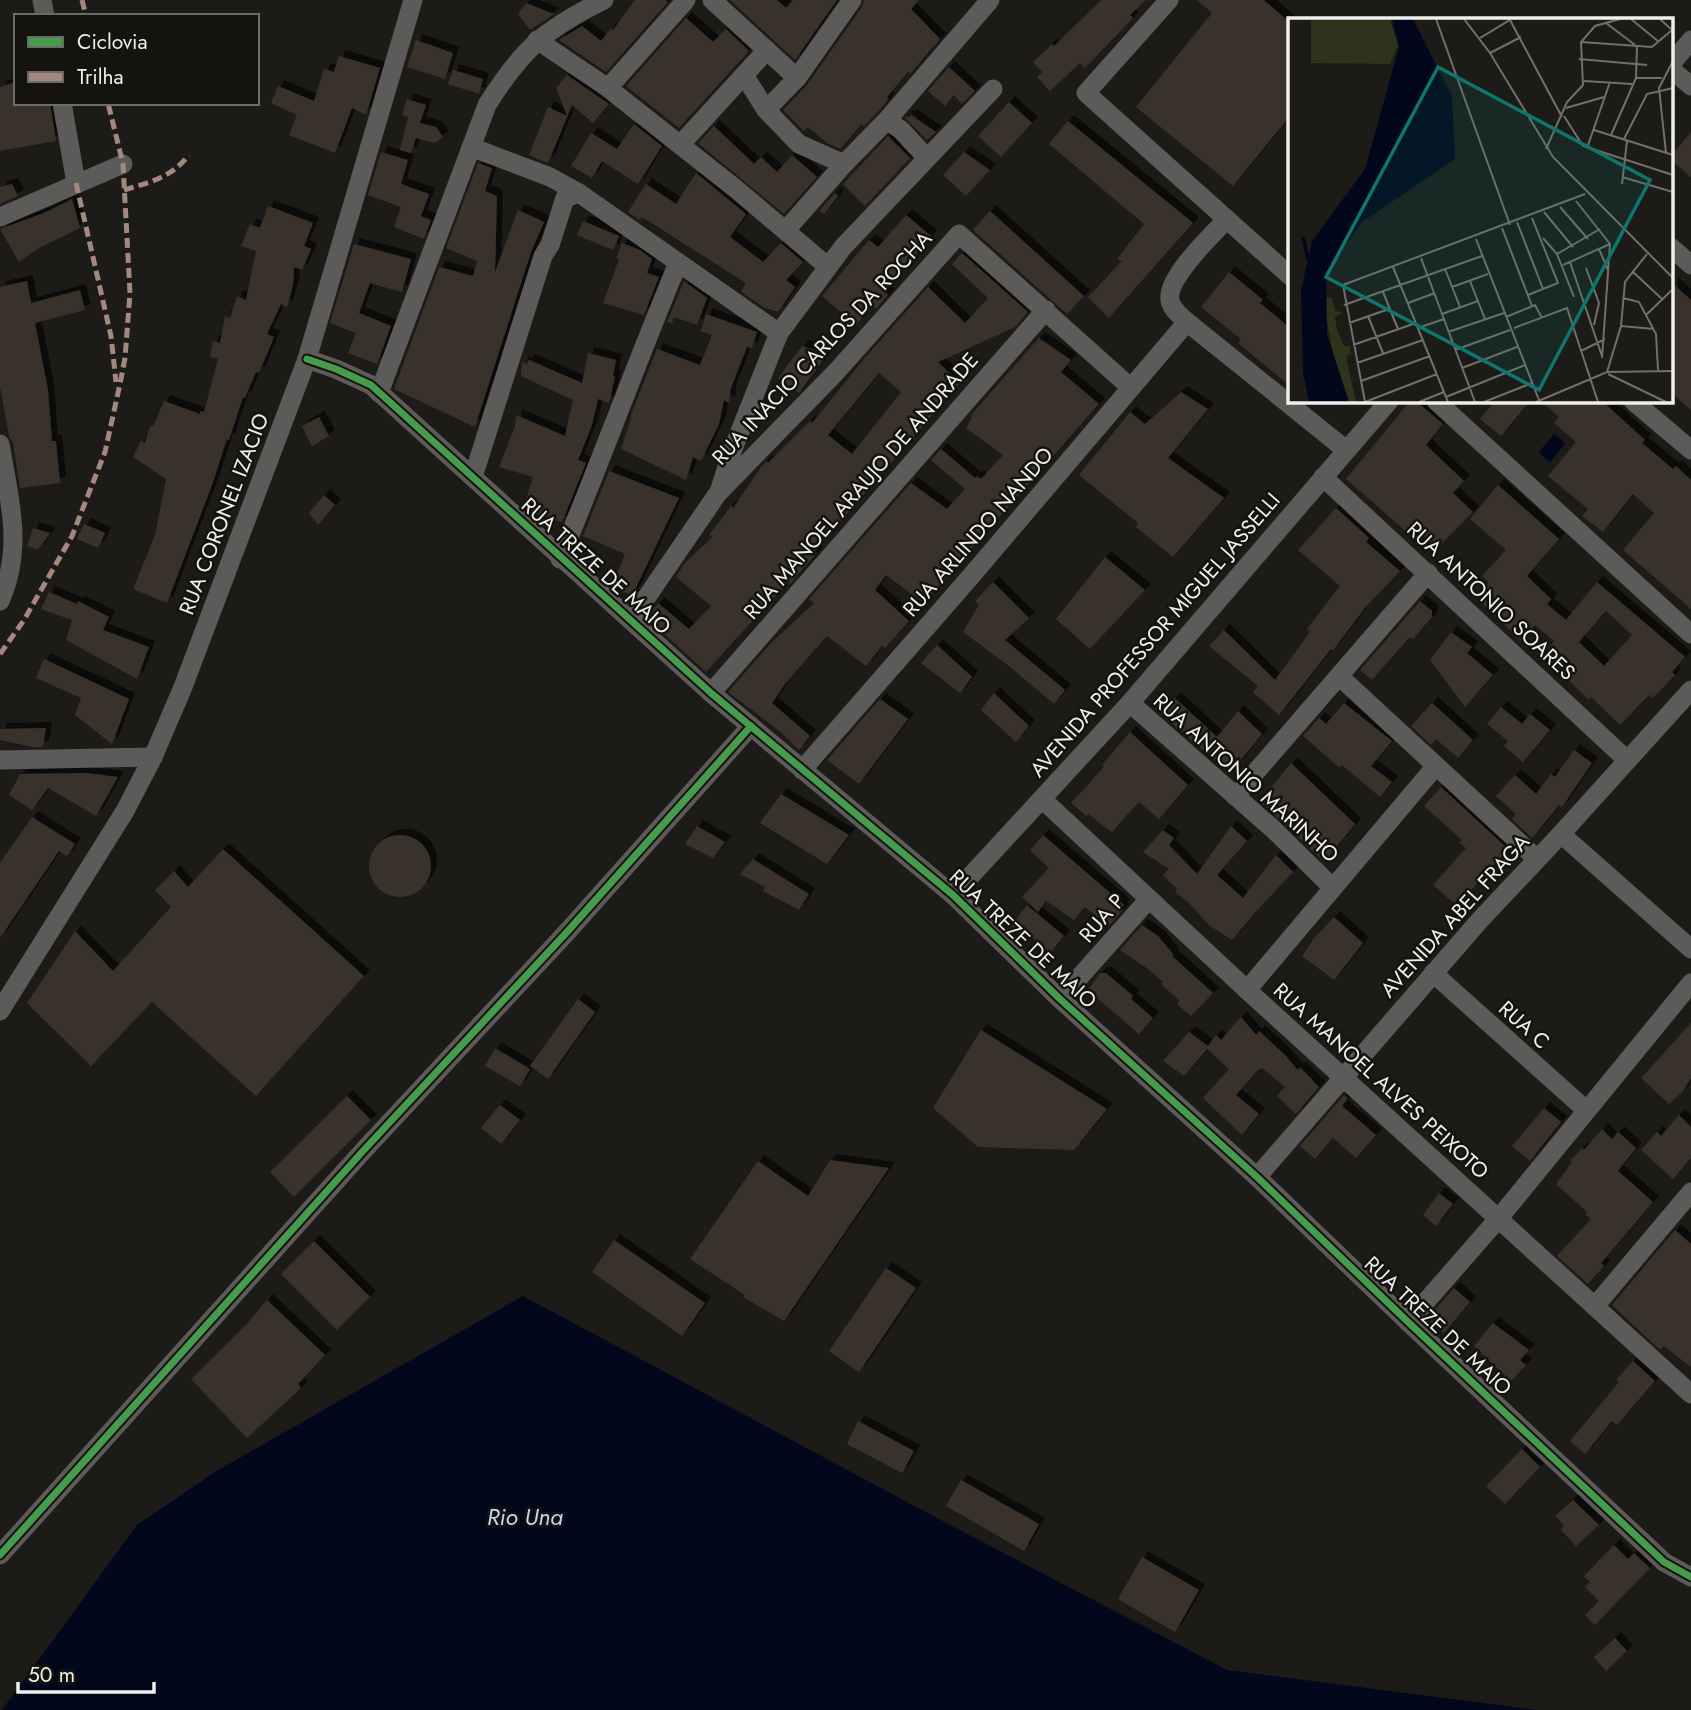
<svg xmlns="http://www.w3.org/2000/svg" width="1691" height="1710" viewBox="0 0 1691 1710" font-family="Jost,sans-serif">
<style>
.water{fill:#03071c}
.building{fill:#39322c;fill-rule:evenodd;filter:url(#shadow)}
.lines{fill:none;stroke-linecap:round;stroke-linejoin:round}
.minor{stroke:#5c5b59;stroke-width:19}
.quiet{stroke:#a5887d;stroke-width:5;stroke-dasharray:10 5;stroke-linecap:butt}
.cycleway-casing{stroke:#14130e;stroke-width:11}
.cycleway{stroke:#469c4c;stroke-width:7}
.labels{text-anchor:middle;stroke-width:5;stroke-linejoin:round;paint-order:stroke}
.street-label{font-size:21px;fill:#efefeb;stroke:#14130e}
.water-label{font-size:23px;font-style:italic;fill:#c0d8f9;stroke:#14130e}
.inset-river{fill:none;stroke:#03071c;stroke-width:3.5}
.inset-road{fill:none;stroke:#70706c;stroke-width:2}
.view{fill:#0f766e;fill-opacity:0.15;stroke:#0f766e;stroke-width:3.5}
.inset-edge{fill:none;stroke:#efefeb;stroke-width:3.5}
</style>
<defs>
<filter id="shadow"><feDropShadow dx="6" dy="-6" stdDeviation="0" flood-color="#0009"/></filter>
</defs>
<rect width="100%" height="100%" fill="#1c1b18"/>
<!-- water -->
<g class="water">
<path d="M1554,434L1565,443L1550,463L1539,452Z"/>
<path d="M523,1296L935,1517L1227,1670L1537,1710H2L137,1525L215,1472Z"/>
</g>
<!-- building -->
<g class="building">
<path d="M635,0H665L668,2L606,72L559,40L582,26L601,41L611,28L613,30Z"/>
<path d="M730,0H777L786,8L793,0H837L795,60Z"/>
<path d="M864,0H919L911,9L940,39L910,74L908,72L887,97L889,99L878,112L864,126L862,124L840,149L827,143L808,127L804,131L783,110L807,85L862,7Z"/>
<path d="M1101,0H1146L1130,15L1133,18L1085,68L1080,63L1050,91L1037,77L1042,72L1033,62L1052,44L1054,46Z"/>
<path d="M1197,0H1264L1290,23V116L1233,186L1136,107L1212,13Z"/>
<path d="M526,3L554,14L530,30L518,14Z"/>
<path d="M686,18L713,42L726,29L749,51L679,128L626,86Z"/>
<path d="M416,40L453,53L445,79L407,67Z"/>
<path d="M339,56L380,68L366,115L352,108L335,153L289,135L297,115L271,103L278,86L314,101L324,69L334,72Z"/>
<path d="M949,67L975,91L962,104L954,95L945,106L928,91Z"/>
<path d="M453,70L483,79L479,94L448,84Z"/>
<path d="M567,75L609,104L593,123L572,105L548,163L529,155L548,107L567,116L556,88Z"/>
<path d="M16,82V103H50L56,141L0,151V87Z"/>
<path d="M407,99L426,105L420,123L436,127L443,137L435,143L416,138L411,153L400,150L408,117L402,115Z"/>
<path d="M1009,102L1032,123L1001,157L978,136Z"/>
<path d="M911,115L936,132L927,140L905,118L907,116L909,118Z"/>
<path d="M1068,121L1193,223L1109,318L1088,297L1122,261L1117,259L1144,224L1049,144Z"/>
<path d="M634,124L662,146L638,184L602,161L592,178L571,166L591,133L617,149Z"/>
<path d="M714,126L754,164L761,157L777,172L792,155L817,177L784,214L698,143Z"/>
<path d="M1691,132V177L1672,161V155Z"/>
<path d="M888,136L910,158L865,206L843,184Z"/>
<path d="M381,152L408,160L401,184L429,194L421,216L431,220L424,239L394,227L401,207L368,195Z"/>
<path d="M964,152L990,170L966,196L943,175Z"/>
<path d="M478,163L492,168L485,191L497,196L495,272L518,210L544,222L531,252L475,427L394,389L439,267L473,276L477,261L446,248Z"/>
<path d="M696,173L746,214L730,237L763,262L781,243L803,262L786,280L795,287L778,312L765,308L741,292L746,283L642,217L640,220L628,212L646,184L676,204Z"/>
<path d="M12,184L18,196L0,204V187Z"/>
<path d="M835,193L838,196L824,214L819,211Z"/>
<path d="M72,199L80,228L39,248L19,262L0,229L44,213Z"/>
<path d="M268,206L313,223L304,246L311,249L302,270L294,267L293,285L287,307L281,304L267,334L274,337L259,373L256,372L245,398L243,397L229,440L227,439L212,485L167,603L133,589L155,535L166,479L133,457L141,441L145,443L150,426L153,427L164,401L200,414V411L204,412L218,359L210,357L213,341L220,343L225,316L230,318L237,296L246,300L256,251L241,246L250,224L260,228Z"/>
<path d="M990,211L1084,296L1067,314L973,230Z"/>
<path d="M906,215L931,236L885,291L888,295L876,309L873,306L856,325L822,296L869,240L878,247Z"/>
<path d="M583,221L619,236L613,250L577,235Z"/>
<path d="M622,243L640,250L652,259L647,273L659,277L644,315L603,303L619,259L616,258Z"/>
<path d="M354,244L411,259L402,292L370,283L359,313L391,326L377,364L348,353L356,333L330,323Z"/>
<path d="M962,253L1028,312L1015,327L938,362L960,383L815,551L817,553L790,584L788,582L706,672L647,618L658,603L689,629L711,606L676,577L684,564L712,537L709,535L731,506L733,508L762,466L766,461L768,463L810,421L812,423L864,359L928,287L965,323L988,298L952,264ZM879,373L901,392L852,454L828,435Z"/>
<path d="M1229,272L1263,300L1260,303L1290,328V386L1238,343L1241,339L1201,307Z"/>
<path d="M27,281L31,303L80,290L85,310L35,323L48,390L52,441H56L60,483L20,488L13,443L9,436L0,387V287Z"/>
<path d="M684,281L707,298L697,325L674,317L672,323L667,322Z"/>
<path d="M1672,283L1691,300V410L1672,393Z"/>
<path d="M706,314L757,332L752,348L747,347L731,388L729,403L724,400L719,424L701,461L693,457L686,480L621,449L631,418L630,417L657,349L700,365L712,335L701,331Z"/>
<path d="M1039,338L1071,360L1061,372L1099,404L924,603L886,575L875,590L909,621L885,648L882,646L866,666L827,636L785,684L772,703L810,736L799,750L782,733L728,692L772,642L814,603L809,599L911,483L947,509L965,489L931,460L941,449L975,478L977,476L981,479L1003,455L966,428L972,417L970,416Z"/>
<path d="M802,346L828,354L799,393L778,378Z"/>
<path d="M588,353L616,360L613,376L615,377L609,403L598,399L592,425L578,460L586,463L562,522L529,512L524,507L533,477L499,467L515,426L516,415L565,436L573,400L521,376L522,362L527,364L529,360L582,383Z"/>
<path d="M1181,392L1208,409L1168,458L1224,498L1173,557L1136,527L1138,523L1079,475L1130,412L1145,424Z"/>
<path d="M1410,401H1416L1443,424L1426,445L1464,481L1453,493L1473,512L1437,548L1421,533L1416,540L1346,479Z"/>
<path d="M1495,401H1530L1501,436L1480,419Z"/>
<path d="M1541,401H1602L1645,440L1642,443L1673,469L1676,466L1691,480V609L1623,550L1654,513L1633,494L1603,532L1582,516L1588,509L1548,476L1576,442L1554,423L1559,417Z"/>
<path d="M319,417L329,436L312,446L302,426Z"/>
<path d="M609,471L679,498L632,596L612,586L625,554L583,536Z"/>
<path d="M1498,485L1559,539L1527,576L1551,599L1547,604L1566,620L1597,582L1685,657L1672,672L1675,675L1653,698L1649,695L1620,725L1591,697L1589,700L1558,670L1541,658L1554,641L1535,625L1521,641L1477,598L1489,582L1482,576L1506,550L1470,519ZM1606,611L1632,635L1604,666L1579,642Z"/>
<path d="M324,495L335,505L318,525L309,513Z"/>
<path d="M1336,508L1369,538L1366,542L1400,571L1365,608L1333,650L1331,649L1279,715L1253,692L1258,686L1209,646L1224,630L1275,680L1310,632L1307,629L1340,586L1298,550Z"/>
<path d="M84,524L105,533L98,548L77,539Z"/>
<path d="M33,528L50,533L38,550L27,546Z"/>
<path d="M1105,557L1145,590L1090,649L1056,619Z"/>
<path d="M993,582L1029,618L1005,640L1065,690L1054,704L1009,666L963,632L979,605L975,601Z"/>
<path d="M49,592L77,604L78,601L109,617L103,630L149,647L137,679L66,640L72,620L41,609Z"/>
<path d="M1420,601L1432,611V617L1413,639L1410,637L1372,680L1360,670Z"/>
<path d="M1451,632L1472,647L1467,653L1493,675L1465,707L1430,660Z"/>
<path d="M937,645L972,677L960,693L921,663Z"/>
<path d="M44,659L129,699L112,744L75,715L81,698L36,678Z"/>
<path d="M994,693L1029,726L1016,742L981,710Z"/>
<path d="M1175,698L1217,737L1238,711L1262,734L1230,773L1161,714Z"/>
<path d="M880,699L908,719L859,784L827,760Z"/>
<path d="M1344,703L1392,741L1371,766L1392,782L1380,797L1342,765L1340,768L1303,736L1319,718L1326,724Z"/>
<path d="M1432,703L1473,740L1458,758L1436,739L1431,745L1411,726Z"/>
<path d="M1501,707L1522,724L1530,714L1550,730L1523,762L1504,746L1508,741L1487,724Z"/>
<path d="M46,728L43,747H33L0,740V729Z"/>
<path d="M1130,732L1188,785L1159,819L1139,802L1112,832L1088,814L1086,816L1071,803L1104,767L1102,765Z"/>
<path d="M1574,750L1592,763L1562,807L1559,805L1532,838L1512,819L1516,814L1496,796L1515,775L1536,794L1551,774L1555,777Z"/>
<path d="M1291,763L1355,824L1324,862L1260,801Z"/>
<path d="M20,774L86,773L118,777L96,816L48,788L32,810L9,795Z"/>
<path d="M1441,787L1508,849L1457,906L1433,885L1466,848L1459,843L1462,840L1424,806Z"/>
<path d="M781,794L849,835L827,864L760,823Z"/>
<path d="M32,817L75,844L67,856L59,851L0,938V863Z"/>
<path d="M697,826L725,842L713,858L685,844Z"/>
<path d="M1231,826L1247,841L1217,875L1243,898L1276,855L1293,872L1252,916L1232,940L1209,925L1189,903L1175,892L1177,889L1163,875L1169,869L1143,852L1163,830L1174,838L1169,845L1197,874Z"/>
<circle cx="400" cy="866" r="31"/>
<path d="M1043,835L1124,905L1121,909L1123,910L1109,926L1085,907L1074,920L1046,901L1038,912L1022,897L1049,868L1030,850Z"/>
<path d="M223,849L364,976L256,1096L152,1002L91,1066L27,1003L75,931L113,971L171,907L155,890L174,871L188,887Z"/>
<path d="M753,859L809,894L799,910L763,891L765,887L740,874Z"/>
<path d="M1027,905L1064,936L1050,953L1027,933L1022,938L1011,926Z"/>
<path d="M1334,917L1363,943L1334,980L1302,956L1314,938Z"/>
<path d="M1142,925L1158,936L1173,954L1172,956L1213,993L1191,1016L1177,1004L1180,1001L1161,984L1163,982L1148,969L1120,950Z"/>
<path d="M1100,973H1106L1133,996L1131,999L1153,1018L1139,1034L1088,990Z"/>
<path d="M578,999L595,1012L548,1079L530,1066Z"/>
<path d="M1241,1017L1256,1035L1259,1031L1285,1055L1298,1070L1300,1067L1319,1087L1296,1114L1277,1096L1285,1087L1262,1068L1258,1070L1236,1095L1259,1114L1242,1135L1203,1098L1229,1069L1207,1049L1184,1076L1163,1061L1189,1032L1208,1046L1216,1035L1221,1040Z"/>
<path d="M1691,1023V1078L1683,1091L1669,1104L1641,1078Z"/>
<path d="M981,1030L1107,1109L1074,1150L978,1147L933,1108Z"/>
<path d="M495,1048L530,1069L520,1086L485,1066Z"/>
<path d="M1344,1095L1348,1098L1342,1106L1376,1135L1356,1158L1333,1138L1315,1159L1300,1146Z"/>
<path d="M347,1096L371,1120L294,1197L270,1172Z"/>
<path d="M500,1105L520,1120L501,1144L481,1128Z"/>
<path d="M1544,1108L1561,1122L1530,1161L1512,1146Z"/>
<path d="M1679,1115L1691,1127V1158L1673,1179L1641,1150L1657,1132L1661,1136Z"/>
<path d="M1602,1129L1612,1139L1618,1132L1636,1148L1618,1171L1653,1202L1601,1263L1604,1266L1588,1284L1557,1256L1591,1219L1585,1214L1587,1212L1556,1184L1572,1162L1570,1161L1582,1148L1584,1150Z"/>
<path d="M830,1160L889,1168L784,1321L743,1297L745,1295L690,1259L758,1161L808,1196Z"/>
<path d="M1439,1193L1453,1204L1436,1226L1423,1215Z"/>
<path d="M1675,1230L1691,1244V1367L1664,1346L1660,1350L1612,1305Z"/>
<path d="M614,1240L705,1303L682,1336L592,1272Z"/>
<path d="M314,1241L370,1297L337,1330L281,1274Z"/>
<path d="M886,1268L916,1288L859,1372L829,1351Z"/>
<path d="M1454,1288L1470,1302L1444,1333L1427,1319Z"/>
<path d="M267,1300L325,1355L298,1384L301,1388L247,1438L191,1379L246,1325Z"/>
<path d="M1493,1323L1529,1350L1520,1360L1526,1365L1511,1381L1474,1346Z"/>
<path d="M1633,1361L1655,1381L1617,1425L1612,1421L1585,1454L1570,1441L1619,1382L1616,1380Z"/>
<path d="M858,1421L914,1451L902,1473L847,1444Z"/>
<path d="M1522,1449L1540,1467L1505,1504L1486,1486Z"/>
<path d="M961,1480L1039,1524L1024,1551L946,1506Z"/>
<path d="M1573,1500L1599,1525L1576,1546L1561,1530L1564,1525L1555,1516Z"/>
<path d="M1614,1545L1628,1559L1634,1553L1650,1568L1595,1625L1585,1615L1599,1601L1585,1587L1590,1582L1584,1576Z"/>
<path d="M1142,1557L1199,1590L1175,1632L1118,1599Z"/>
<path d="M1615,1638L1627,1651L1606,1671L1594,1657Z"/>
</g>
<g class="lines">
<!-- minor -->
<g class="minor">
<path d="M42,0L45,16"/>
<path d="M712,0L797,78"/>
<path d="M1169,0L1086,93L1290,276"/>
<path d="M537,40L608,88L736,189L827,266"/>
<path d="M1672,63L1691,40"/>
<path d="M1672,70L1691,86"/>
<path d="M744,75L766,110L799,144L844,164"/>
<path d="M608,88L686,0"/>
<path d="M62,103L76,183"/>
<path d="M766,110L797,78L852,0"/>
<path d="M887,120L901,130L927,158"/>
<path d="M680,145L767,50"/>
<path d="M471,147L550,177L579,193L779,333"/>
<path d="M0,217L123,164"/>
<path d="M1227,219C1212,235 1166,278 1170,300C1171,309 1181,316 1187,322L1346,450"/>
<path d="M786,230L844,164L887,120L990,0"/>
<path d="M1672,248L1691,265"/>
<path d="M307,359L336,369L371,385L711,693L953,895L1060,999L1257,1177L1408,1322L1664,1562L1691,1577"/>
<path d="M379,393L487,105C522,49 545,29 604,0"/>
<path d="M1436,401L1691,634"/>
<path d="M1633,401L1691,450"/>
<path d="M0,444C9,498 24,548 0,601"/>
<path d="M473,477L543,256L550,245L565,198L579,193"/>
<path d="M1323,477L1627,760"/>
<path d="M720,489L731,454L779,333L843,247L993,89"/>
<path d="M560,559C601,461 637,361 678,263"/>
<path d="M631,620L718,493L836,372L959,234L1130,387"/>
<path d="M1340,677L1536,858"/>
<path d="M711,693L1046,310"/>
<path d="M1130,703L1273,829L1332,887"/>
<path d="M0,760L153,757"/>
<path d="M802,770L972,575L1187,322"/>
<path d="M1235,796L1428,573"/>
<path d="M1042,799L1247,990L1691,1394"/>
<path d="M1561,834L1691,949"/>
<path d="M953,895L1130,703L1389,401"/>
<path d="M1433,973L1586,1110"/>
<path d="M1247,990L1435,767"/>
<path d="M1060,999L1149,899"/>
<path d="M0,1011L125,811L153,757L183,687L307,359L413,0"/>
<path d="M1257,1177L1480,920L1561,834L1691,690"/>
<path d="M1596,1305L1691,1192"/>
<path d="M1408,1322L1499,1218L1691,983"/>
<path d="M0,1555L363,1151L567,932L751,726"/>
</g>
<!-- quiet -->
<g class="quiet">
<path d="M82,0L86,16"/>
<path d="M76,183L111,336L116,382"/>
<path d="M124,190C153,181 170,178 189,155"/>
<path d="M0,654L24,620L72,536L105,452L120,384L125,358L130,293L123,164L108,103"/>
</g>
<defs>
<g id="cycleway">
<path d="M307,359L336,369L371,385L711,693L953,895L1060,999L1257,1177L1408,1322L1664,1562L1691,1577"/>
<path d="M0,1555L363,1151L567,932L751,726"/>
</g>
</defs>
<!-- cycleway casing -->
<use href="#cycleway" class="cycleway-casing"/>
<!-- cycleway -->
<use href="#cycleway" class="cycleway"/>
</g>
<g class="labels">
<!-- street labels -->
<g class="street-label">
<text transform="translate(822 348) rotate(-47)" y="7">RUA INACIO CARLOS DA ROCHA</text>
<text transform="translate(861 486) rotate(-49)" y="7">RUA MANOEL ARAUJO DE ANDRADE</text>
<text transform="translate(224 514) rotate(-69)" y="7">RUA CORONEL IZACIO</text>
<text transform="translate(978 532) rotate(-49)" y="7">RUA ARLINDO NANDO</text>
<text transform="translate(596 566) rotate(42)" y="7">RUA TREZE DE MAIO</text>
<text transform="translate(1491 601) rotate(43)" y="7">RUA ANTONIO SOARES</text>
<text transform="translate(1155 635) rotate(-49)" y="7">AVENIDA PROFESSOR MIGUEL JASSELLI</text>
<text transform="translate(1246 778) rotate(42)" y="7">RUA ANTONIO MARINHO</text>
<text transform="translate(1455 916) rotate(-48)" y="7">AVENIDA ABEL FRAGA</text>
<text transform="translate(1102 918) rotate(-49)" y="7">RUA P</text>
<text transform="translate(1023 939) rotate(43)" y="7">RUA TREZE DE MAIO</text>
<text transform="translate(1524 1025) rotate(42)" y="7">RUA C</text>
<text transform="translate(1381 1081) rotate(42)" y="7">RUA MANOEL ALVES PEIXOTO</text>
<text transform="translate(1438 1326) rotate(43)" y="7">RUA TREZE DE MAIO</text>
</g>
<!-- water labels -->
<g class="water-label">
<text x="525" y="1525">Rio Una</text>
</g>
</g>
<!-- overview -->
<g transform="translate(1288 18)">
<rect width="385" height="385" fill="#1c1b18"/>
<path d="M23,1H102L110,28L102,46L23,45ZM35,279L44,280L47,293L55,294L47,299L49,312L56,328H62L63,336L58,338L68,384H61L46,343Z" fill="#2e331b"/>
<path d="M104,1H125L164,78L167,141L74,204L38,254L39,316L61,384H21L15,354L13,272L24,223L77,151L111,29Z" fill="#03071c"/>
<path class="inset-river" d="M15,219L20,241"/>
<path class="inset-road" d="M148,1L222,207M176,1L202,35L265,139L385,260M343,1L371,24M318,5L347,27M192,20L222,2L274,99M293,24L364,29L384,12L372,1M202,35L233,19M291,41L359,47M348,60H374M296,63L344,66M278,90L316,79M276,98L295,128L385,157M306,112L385,137M323,117L348,60L349,28M336,121L359,76L385,70M299,130L322,64M258,131L279,84L295,67L293,24L307,8L332,1M378,135L371,70L385,43M334,159L385,174M334,166L339,123M288,183L322,226L314,340M272,189L300,221M256,194L285,229M229,204L255,271M214,210L244,288M255,220L269,236L286,279M188,221L251,382M311,231L320,252M269,236L312,211M133,240L187,384M282,244L314,338M275,247L322,226M105,249L160,384M298,250L311,285L306,307M157,251L172,289M344,253L374,281M182,263L197,301M164,269L200,256M95,274L110,311M240,277L270,265L244,200M335,280L351,284L368,316L370,352M120,285L147,275M56,287L194,238M154,296L190,283M358,297L385,271M80,298L95,335M218,299L247,287L254,300M61,305L101,291M333,308L366,311M130,310L156,301M226,310L279,290L310,384M160,314L216,295M65,327L128,305M167,332L222,312M293,333L317,321M69,345L135,322M174,350L229,329M319,354L333,308L337,264L359,236M320,356L378,384M73,363L142,338M158,379L237,347M77,384L55,267L297,176M77,384L149,356M131,384L156,374M196,384L244,365M248,384L319,354L385,353"/>
<path class="view" d="M150,49L362,162L251,372L38,259Z"/>
<rect width="385" height="385" class="inset-edge"/>
</g>
<!-- legend -->
<rect x="14" y="14" width="245" height="91" fill="#14130e" stroke="#6c6b66" stroke-width="2"/>
<rect x="28" y="37" width="35" height="10" fill="#469c4c" stroke="#6c6b66" stroke-width="2"/>
<text x="77" y="49" font-size="21" fill="#efefeb">Ciclovia</text>
<rect x="28" y="72" width="35" height="10" fill="#a5887d" stroke="#6c6b66" stroke-width="2"/>
<text x="77" y="84" font-size="21" fill="#efefeb">Trilha</text>
<!-- scale -->
<path d="M18 1682v10h136v-10" fill="none" stroke="#efefeb" stroke-width="3.5"/>
<text x="28" y="1682" font-size="21" fill="#efefeb" stroke="#14130e" stroke-width="5" paint-order="stroke">50 m</text>
</svg>
